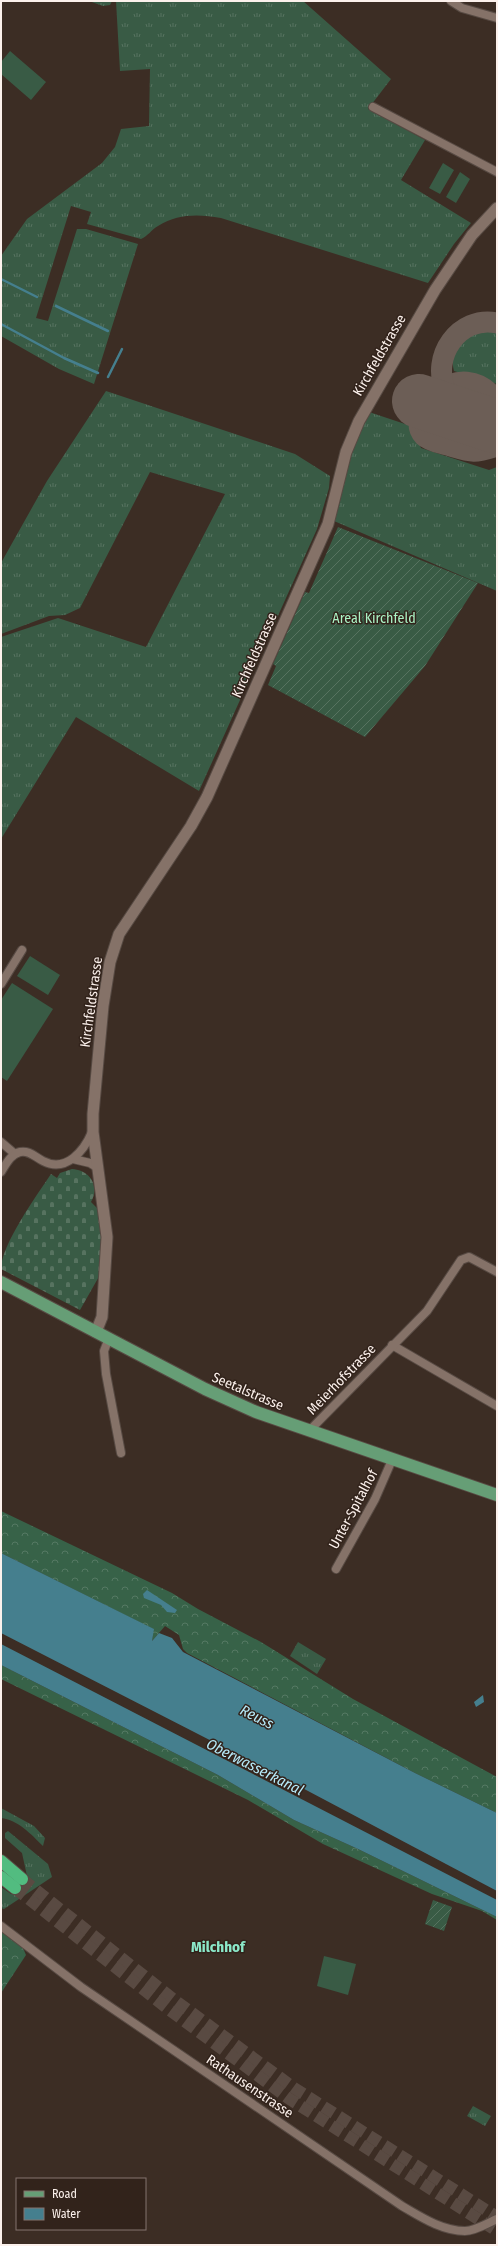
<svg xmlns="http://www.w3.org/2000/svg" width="498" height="2246" viewBox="0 0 498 2246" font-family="'Fira Sans Condensed',sans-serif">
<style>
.grass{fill:url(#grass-tufts)}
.forest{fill:url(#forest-crowns)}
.cemetery{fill:url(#cemetery-stones)}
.garden{fill:url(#garden-furrows)}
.pitch{fill:#395b45}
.water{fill:#457f8e}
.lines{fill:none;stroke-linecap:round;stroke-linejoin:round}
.stream{stroke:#457f8e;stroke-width:2.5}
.taxiway{stroke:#6c5e56;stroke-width:21}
.runway{stroke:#6c5e56;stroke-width:54}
.highway-tunnel{stroke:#594a42;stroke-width:12;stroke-dasharray:12 6;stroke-linecap:butt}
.street-casing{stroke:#574a43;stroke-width:10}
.secondary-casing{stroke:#574a43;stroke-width:13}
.primary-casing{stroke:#574a43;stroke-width:14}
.highway-casing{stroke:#574a43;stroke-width:14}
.street{stroke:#857268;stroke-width:8}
.secondary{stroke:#857268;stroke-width:11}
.primary{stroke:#669e76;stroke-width:12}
.highway{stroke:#52bc80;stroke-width:12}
.labels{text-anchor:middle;stroke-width:3;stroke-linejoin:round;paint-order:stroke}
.street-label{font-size:14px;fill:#fcf1ec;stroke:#32231b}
.park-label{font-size:14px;fill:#abf3c5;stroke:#32231b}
.water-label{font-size:15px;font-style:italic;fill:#b7ebfa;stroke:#32231b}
.neighbourhood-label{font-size:15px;font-weight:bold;fill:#8be8c9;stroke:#32231b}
</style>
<defs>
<pattern id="grass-tufts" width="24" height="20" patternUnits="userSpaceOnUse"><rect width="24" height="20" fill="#395b45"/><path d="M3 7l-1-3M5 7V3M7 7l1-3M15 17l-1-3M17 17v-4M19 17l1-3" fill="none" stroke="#577360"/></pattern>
<pattern id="forest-crowns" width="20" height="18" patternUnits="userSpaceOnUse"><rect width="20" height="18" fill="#376248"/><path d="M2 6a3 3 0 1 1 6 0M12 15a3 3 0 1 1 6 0" fill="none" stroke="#557963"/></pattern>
<pattern id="cemetery-stones" width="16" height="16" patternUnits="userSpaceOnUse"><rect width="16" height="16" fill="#395b45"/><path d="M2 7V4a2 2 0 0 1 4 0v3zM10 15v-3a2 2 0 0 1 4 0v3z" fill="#577360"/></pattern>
<pattern id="garden-furrows" width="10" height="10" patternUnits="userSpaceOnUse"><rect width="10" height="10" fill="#395b45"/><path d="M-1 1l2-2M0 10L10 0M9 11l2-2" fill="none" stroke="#577360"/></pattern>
</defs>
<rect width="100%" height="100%" fill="#3c2d24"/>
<!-- grass -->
<g class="grass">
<path d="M89,1H112L110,5L103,6Z"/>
<path d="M116,1H303L391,79L368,109L425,140L401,180L471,223L454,244L428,283L221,218C197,214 178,214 158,226C151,230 148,236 141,239L87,224L91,212L71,206L36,318L48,321L77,229H86L138,244L94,384L59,369L1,336V256L27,219L102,163L115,147L121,129L149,126L150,69L120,71Z"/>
<path d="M485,328L497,329V384L454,371C448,349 465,332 485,328Z"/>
<path d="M106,391L295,454L330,476L329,488L317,529L199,791L76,717L1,839V637L58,618L146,647L225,494L150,472L80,608L65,615L49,616L1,634V563L47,481Z"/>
<path d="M369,412L411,426L421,448L489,470L497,467V591L334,521L349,456Z"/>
<path d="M298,1642L326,1659L317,1674L290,1656Z"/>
<path d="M1,1808L34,1826L45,1838L43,1846C31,1834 18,1820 1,1818Z"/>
<path d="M8,1831L48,1864L52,1877L4,1909L1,1908V1887L11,1894L27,1876L22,1853L5,1838V1833Z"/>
<path d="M473,2106L491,2116L485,2126L467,2116Z"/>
</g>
<!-- forest -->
<g class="forest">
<path d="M1,1511L172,1593L198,1609L261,1642L353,1699L497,1777V1813L415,1773L187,1653L183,1649L179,1635L165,1626L152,1641L153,1629L1,1553Z"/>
<path d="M1,1665L218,1775L294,1820L358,1849L497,1917V1920L482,1911L432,1894L323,1844L248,1800L1,1679Z"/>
<path d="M1,1931L23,1948L26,1955L1,1993Z"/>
</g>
<!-- cemetery -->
<path class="cemetery" d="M72,1169C90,1170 100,1186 91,1202L98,1209L102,1233L101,1273L80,1310L1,1269C1,1245 37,1195 51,1174L57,1178L60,1173Z"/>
<!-- garden -->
<g class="garden">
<path d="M338,527L478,583L425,666L365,737L268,685L276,666L273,664L305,592L309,593Z"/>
<path d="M433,1900L452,1907L444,1931L425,1924Z"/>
</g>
<!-- pitch -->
<g class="pitch">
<path d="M10,51L46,82L31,100L1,74V62Z"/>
<path d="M443,163L454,170L440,194L429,188Z"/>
<path d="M460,172L470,179L456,203L446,197Z"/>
<path d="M30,956L60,975L48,995L17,976Z"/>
<path d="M12,983L53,1009L7,1081L1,1077V1000Z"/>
<path d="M324,1956L356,1964L348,1995L317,1986Z"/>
</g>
<!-- water -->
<g class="water">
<path d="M1,1553L154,1629L152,1641L159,1633L172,1638L183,1652L415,1773L497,1813V1891L274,1773L1,1633Z"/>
<path d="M147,1590L177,1610L175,1613L167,1612L161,1605L144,1598L143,1594Z"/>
<path d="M1,1644L497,1900V1917L358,1849L294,1820L218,1775L1,1665Z"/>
<path d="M483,1695L484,1702L476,1707L474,1702Z"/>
</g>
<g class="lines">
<!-- stream -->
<g class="stream">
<path d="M1,279L37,297"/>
<path d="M56,306L108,331"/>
<path d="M1,324L64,358L98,373"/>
<path d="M108,377L122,349"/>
</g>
<!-- taxiway -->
<g class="taxiway">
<path d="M497,401C460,351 402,413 424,436C429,441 440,443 447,445C471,452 473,454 497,446"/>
<path d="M477,421C464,412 453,406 446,391C430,357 459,315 497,323"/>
</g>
<!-- runway -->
<path class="runway" d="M419,401L497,427"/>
<!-- highway-tunnel -->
<g class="highway-tunnel">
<path d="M22,1879L173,1999L294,2088L497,2217"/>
<path d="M15,1888L167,2008L288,2098L497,2231"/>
</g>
<defs>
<g id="street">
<path d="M451,1L462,8L497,18"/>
<path d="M373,107L497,172"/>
<path d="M1,984L22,950"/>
<path d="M1,1142L15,1154"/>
<path d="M73,1159L90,1163L98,1168"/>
<path d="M1,1172C6,1164 11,1154 20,1152C29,1150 35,1157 43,1161C66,1173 84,1151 92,1132"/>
<path d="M109,1338L104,1351L106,1374L121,1453"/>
<path d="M392,1345L497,1406"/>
<path d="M309,1431L427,1311L461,1260L469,1257L497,1272"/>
<path d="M336,1569L375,1499L392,1460"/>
<path d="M1,1926L81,1987L402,2206C421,2217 442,2231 465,2231C475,2231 488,2223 497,2219"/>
</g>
<path id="secondary" d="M96,1332L102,1317L107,1237L93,1132V1114L103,1006L110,962L119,934L191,826L207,797L328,524L346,452L359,421L435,290L472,235L497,208"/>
<path id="primary" d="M1,1282L205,1389L256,1412L497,1495"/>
<g id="highway">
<path d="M1,1861L22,1879"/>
<path d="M1,1877L15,1888"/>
</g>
</defs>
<!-- street casing -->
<use href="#street" class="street-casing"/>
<!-- secondary casing -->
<use href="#secondary" class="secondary-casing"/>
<!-- primary casing -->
<use href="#primary" class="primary-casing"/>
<!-- highway casing -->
<use href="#highway" class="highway-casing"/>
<!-- street -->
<use href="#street" class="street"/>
<!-- secondary -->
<use href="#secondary" class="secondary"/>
<!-- primary -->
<use href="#primary" class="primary"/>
<!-- highway -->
<use href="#highway" class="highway"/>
</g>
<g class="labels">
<!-- street labels -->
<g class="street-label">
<text transform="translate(379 355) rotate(-60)" y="5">Kirchfeldstrasse</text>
<text transform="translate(254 655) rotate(-66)" y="5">Kirchfeldstrasse</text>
<text transform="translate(91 1002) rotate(-82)" y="5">Kirchfeldstrasse</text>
<text transform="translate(341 1379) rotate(-46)" y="5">Meierhofstrasse</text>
<text transform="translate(248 1391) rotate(23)" y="5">Seetalstrasse</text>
<text transform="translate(353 1509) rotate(-62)" y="5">Unter-Spitalhof</text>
<text transform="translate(250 2086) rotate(34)" y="5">Rathausenstrasse</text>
</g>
<!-- park labels -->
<g class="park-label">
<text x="374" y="623">Areal Kirchfeld</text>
</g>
<!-- water labels -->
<g class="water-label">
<text transform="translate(257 1717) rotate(27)" y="5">Reuss</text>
<text transform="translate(255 1767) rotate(27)" y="5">Oberwasserkanal</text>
</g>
<!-- neighbourhood labels -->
<g class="neighbourhood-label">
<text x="218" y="1952">Milchhof</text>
</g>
</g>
<!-- border -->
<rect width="498" height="2246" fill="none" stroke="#fcf1ec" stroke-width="4"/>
<!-- legend -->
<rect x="16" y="2178" width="130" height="52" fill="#32231b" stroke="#83756f"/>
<rect x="24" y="2191" width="20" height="6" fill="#669e76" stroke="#83756f"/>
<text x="52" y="2198" font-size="12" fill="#fcf1ec">Road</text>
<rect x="24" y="2208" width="20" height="12" fill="#457f8e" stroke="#83756f"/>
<text x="52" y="2218" font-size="12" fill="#fcf1ec">Water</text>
</svg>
